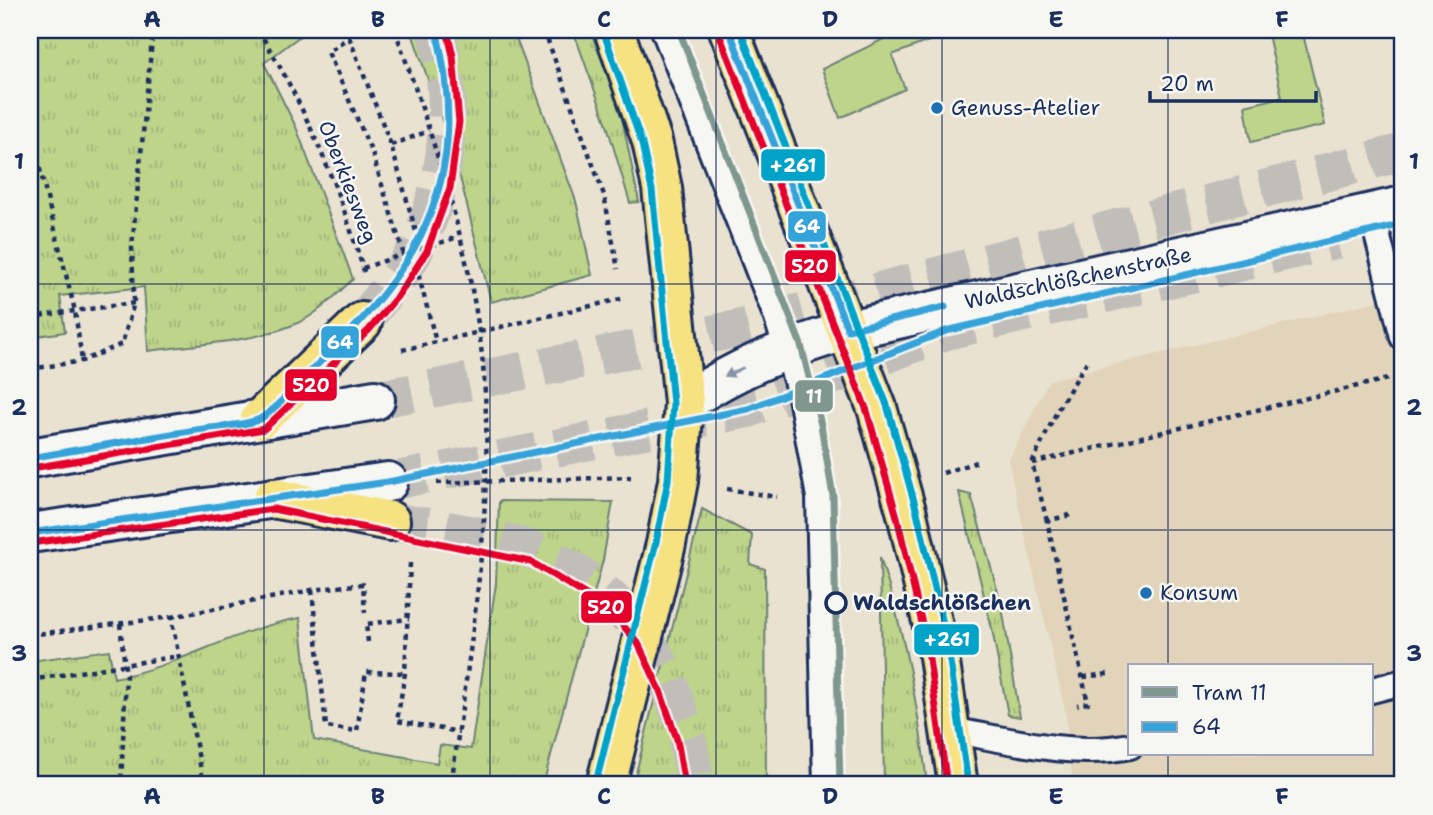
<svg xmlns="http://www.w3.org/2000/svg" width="1433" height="815" viewBox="0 0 1433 815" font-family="'Shantell Sans',sans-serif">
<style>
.built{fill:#e1d4ba;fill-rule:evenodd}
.grass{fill:url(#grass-tufts);stroke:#6c8274;stroke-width:2}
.garden{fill:#bdd48a;stroke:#6c8274;stroke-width:2}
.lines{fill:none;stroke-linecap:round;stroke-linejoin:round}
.secondary-tunnel{stroke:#c1beba;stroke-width:38;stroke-dasharray:38 19;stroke-linecap:butt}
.primary-tunnel{stroke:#c1beba;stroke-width:38;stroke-dasharray:38 19;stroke-linecap:butt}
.service-casing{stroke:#1b2f5e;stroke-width:30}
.secondary-casing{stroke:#1b2f5e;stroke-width:44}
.primary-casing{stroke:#1b2f5e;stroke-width:44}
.path{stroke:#1b2f5e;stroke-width:4.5;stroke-dasharray:5 5;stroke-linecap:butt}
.service{stroke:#f6f6f2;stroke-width:24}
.secondary{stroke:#f6f6f2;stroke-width:38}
.primary{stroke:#f6e281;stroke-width:38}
.bus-1-casing{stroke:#f6f6f2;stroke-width:12}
.bus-2-casing{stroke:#f6f6f2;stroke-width:12}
.bus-3-casing{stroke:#f6f6f2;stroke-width:12}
.bus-1{stroke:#34a3da;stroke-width:7}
.bus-2{stroke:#e4002b;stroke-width:7}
.bus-3{stroke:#01a3c8;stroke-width:7}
.tram-1-casing{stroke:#f6f6f2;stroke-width:12}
.tram-1{stroke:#7f978f;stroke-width:7}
.oneway{fill:#8892a8}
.grid{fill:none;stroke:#1b2f5e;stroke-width:2;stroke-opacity:0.55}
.poi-dot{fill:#1f6fb2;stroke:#f6f6f2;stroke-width:2.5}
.stop-dot{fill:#f6f6f2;stroke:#1b2f5e;stroke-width:3.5}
.labels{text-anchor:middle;stroke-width:5;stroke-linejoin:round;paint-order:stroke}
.poi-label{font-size:21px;fill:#1b2f5e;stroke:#f6f6f2;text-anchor:start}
.street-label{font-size:21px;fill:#1b2f5e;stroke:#f6f6f2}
.stop-label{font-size:21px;font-weight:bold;fill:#1b2f5e;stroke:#f6f6f2;text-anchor:start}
.line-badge{stroke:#f6f6f2;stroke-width:2.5}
.badge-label{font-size:19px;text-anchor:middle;font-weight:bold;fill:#fff}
.neatline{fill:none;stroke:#1b2f5e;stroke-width:2.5}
.grid-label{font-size:23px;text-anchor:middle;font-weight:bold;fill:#1b2f5e}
</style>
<defs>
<pattern id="grass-tufts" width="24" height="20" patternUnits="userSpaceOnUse" patternTransform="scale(1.75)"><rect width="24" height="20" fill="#bdd48a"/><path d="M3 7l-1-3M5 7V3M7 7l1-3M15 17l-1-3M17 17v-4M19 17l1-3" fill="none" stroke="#a2b67a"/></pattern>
</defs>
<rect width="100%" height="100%" fill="#eae2d1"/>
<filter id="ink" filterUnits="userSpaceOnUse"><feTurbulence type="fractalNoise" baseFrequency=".0143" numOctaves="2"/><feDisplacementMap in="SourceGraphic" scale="14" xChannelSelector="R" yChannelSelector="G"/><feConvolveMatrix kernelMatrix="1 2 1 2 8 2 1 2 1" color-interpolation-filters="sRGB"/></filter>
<g filter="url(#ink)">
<!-- built -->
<path class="built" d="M1403,295V785H1073L1066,715L1008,461L1049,380ZM1130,666H1372V754H1130Z"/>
<!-- grass -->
<g class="grass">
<path d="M30,30H308L264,63L296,127L353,279C335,296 316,316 293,325C248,343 195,344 148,351L144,287L60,296L65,332L30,337Z"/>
<path d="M411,30H513L576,201L592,275L491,302L456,161Z"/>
<path d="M573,30H590L620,108L639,202L630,203L606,122Z"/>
<path d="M959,492L971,495L1002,607L1020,717L1008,715L992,629Z"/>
<path d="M499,501L613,502L603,560L543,785H30V661L109,650L114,678C181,666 235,629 300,618L314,740L437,763L440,745L471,749L496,583Z"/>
<path d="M702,509L752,535L750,564L765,569L766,785H633Z"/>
<path d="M880,557C905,635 918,704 927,785H884Z"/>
</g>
<!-- garden -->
<g class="garden">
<path d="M884,30H957L892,55L905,89L840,118L822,69L886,38Z"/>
<path d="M1267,30H1302L1325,125L1251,142L1245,106L1282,97Z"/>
</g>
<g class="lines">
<!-- secondary-tunnel -->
<g class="secondary-tunnel">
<path d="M375,400L737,329L1403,152"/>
<path d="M388,482L748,409L946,331L1337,240"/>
</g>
<!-- primary-tunnel -->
<g class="primary-tunnel">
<path d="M362,322C381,298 405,273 418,244C450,176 455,102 436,30"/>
<path d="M390,521C436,529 493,535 536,552C639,593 680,681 696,785"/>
</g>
<defs>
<g id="service">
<path d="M664,30L777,318L801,397L819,497L826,785"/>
<path d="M1372,214L1403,337"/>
<path d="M1372,690L1403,682"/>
<path d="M951,730C1008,740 1073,758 1130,746"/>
</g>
<g id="secondary">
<path d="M684,403C740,366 785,349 848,330L1403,206"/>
<path d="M30,458L375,400"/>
<path d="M30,533L388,482"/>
</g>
<g id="primary">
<path d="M729,30L877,408L907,514L937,643L958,785"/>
<path d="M260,419L362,322"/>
<path d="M273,498L390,521"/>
<path d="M606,785L666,544L678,481L684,403L662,188L652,141L614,30"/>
</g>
</defs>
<!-- service casing -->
<use href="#service" class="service-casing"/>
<!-- secondary casing -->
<use href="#secondary" class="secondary-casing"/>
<!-- primary casing -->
<use href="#primary" class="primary-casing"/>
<!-- path -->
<g class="path">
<path d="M258,30C306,106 339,189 365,275"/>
<path d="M395,30C428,123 465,232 479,331C500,483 472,635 451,785"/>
<path d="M544,30L604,195L618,269"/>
<path d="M349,37L391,145L421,249L424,263L408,268L372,153L328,52Z"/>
<path d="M30,129L75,311L82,361"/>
<path d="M391,145L429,131"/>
<path d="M421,249L458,237"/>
<path d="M416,265L436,342"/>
<path d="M363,268L404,254"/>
<path d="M30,317L134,303"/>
<path d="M402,350L625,298"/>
<path d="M30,369L82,361L122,344L134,303L132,247L153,30"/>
<path d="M1032,463L1059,407L1088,360"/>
<path d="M943,473L976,462"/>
<path d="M437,483L631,477"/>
<path d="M727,489L777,497"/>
<path d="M1070,515L1047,521L1088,703L1077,705"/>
<path d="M1047,521L1032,463L1392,378"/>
<path d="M410,563L405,673L397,721L459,732"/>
<path d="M312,590L326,727L357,731L366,672L405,673"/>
<path d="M171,617L312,590L363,584L365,613"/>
<path d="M120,624L126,676L121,785"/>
<path d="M30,635L171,617L204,785"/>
<path d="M368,642L366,624L409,619"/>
<path d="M1083,677L1108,674"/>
<path d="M30,680L179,656"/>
</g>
<!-- service -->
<use href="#service" class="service"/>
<!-- secondary -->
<use href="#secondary" class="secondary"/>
<!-- primary -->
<use href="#primary" class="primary"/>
<defs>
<g id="bus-1">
<path d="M729,30L848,330L945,307"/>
<path d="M30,458C88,448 145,438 203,429C219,426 246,426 260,419C276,410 307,374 322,360C424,263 472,174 436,30"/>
<path d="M30,533L388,482L748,409L946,331L1403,224"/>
</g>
<g id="bus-2">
<path d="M719,34L867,411L897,517L927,645L947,785"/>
<path d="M32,468L264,429L369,330L400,293L427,251L450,188L459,122L453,56L447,30"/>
<path d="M31,543L273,509L531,562L608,608L638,643L659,688L677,739L685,785"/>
</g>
<g id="bus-3">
<path d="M740,30L887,405L917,512L947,641L968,783"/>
<path d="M596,782L656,542L668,480L673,403L652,190L642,144L604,33"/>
</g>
</defs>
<!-- bus-1 casing -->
<use href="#bus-1" class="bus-1-casing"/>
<!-- bus-2 casing -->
<use href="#bus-2" class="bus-2-casing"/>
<!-- bus-3 casing -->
<use href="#bus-3" class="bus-3-casing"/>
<!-- bus-1 -->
<use href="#bus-1" class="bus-1"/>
<!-- bus-2 -->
<use href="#bus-2" class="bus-2"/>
<!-- bus-3 -->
<use href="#bus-3" class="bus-3"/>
<defs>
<path id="tram-1" d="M679,30L801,345L821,425L833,496L840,785"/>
</defs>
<!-- tram-1 casing -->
<use href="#tram-1" class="tram-1-casing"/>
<!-- tram-1 -->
<use href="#tram-1" class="tram-1"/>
</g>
<!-- one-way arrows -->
<defs><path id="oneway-solid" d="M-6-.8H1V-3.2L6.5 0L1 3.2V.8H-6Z" transform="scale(1.75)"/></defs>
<use class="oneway" href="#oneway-solid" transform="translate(734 372) rotate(155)"/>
</g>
<!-- grid -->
<path class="grid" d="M264,30V785M490,30V785M716,30V785M942,30V785M1168,30V666M30,284H1403M30,530H1403M1168,754V785"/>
<!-- markers -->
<g class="poi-dot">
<circle cx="937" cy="108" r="7"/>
<circle cx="1146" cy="593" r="7"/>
</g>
<circle class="stop-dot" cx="836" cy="603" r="10"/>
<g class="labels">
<!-- poi labels -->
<g class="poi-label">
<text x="951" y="115">Genuss-Atelier</text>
<text x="1160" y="600">Konsum</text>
</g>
<!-- street labels -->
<g class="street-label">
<text transform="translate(348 182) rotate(69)" y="7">Oberkiesweg</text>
<text transform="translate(1078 278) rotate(-12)" y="7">Waldschlößchenstraße</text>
</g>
<!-- stop labels -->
<g class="stop-label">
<text x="853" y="610">Waldschlößchen</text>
</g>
</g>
<g class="line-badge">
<rect x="760" y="148" width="66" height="34" rx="7" fill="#01a3c8"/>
<rect x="787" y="210" width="40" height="33" rx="7" fill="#34a3da"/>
<rect x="784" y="249" width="53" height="34" rx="7" fill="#e4002b"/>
<rect x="320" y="325" width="40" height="34" rx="7" fill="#34a3da"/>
<rect x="284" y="368" width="54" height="34" rx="7" fill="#e4002b"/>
<rect x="794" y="379" width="40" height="34" rx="7" fill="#7f978f"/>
<rect x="580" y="590" width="53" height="34" rx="7" fill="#e4002b"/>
<rect x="913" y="623" width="67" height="33" rx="7" fill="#01a3c8"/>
</g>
<g class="badge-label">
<text x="793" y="172">+261</text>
<text x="807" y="233">64</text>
<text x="810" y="273">520</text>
<text x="340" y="349">64</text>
<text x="311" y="392">520</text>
<text x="814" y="403">11</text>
<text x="606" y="614">520</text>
<text x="947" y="646">+261</text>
</g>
<!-- margin -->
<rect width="1433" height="815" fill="none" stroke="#f6f6f2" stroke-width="77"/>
<!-- legend -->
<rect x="1128" y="664" width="245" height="91" fill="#f6f6f2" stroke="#9ea6b7" stroke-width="2"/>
<rect x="1142" y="687" width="35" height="10" fill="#7f978f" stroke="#9ea6b7" stroke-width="2"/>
<text x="1192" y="700" font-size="21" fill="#1b2f5e">Tram 11</text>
<rect x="1142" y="722" width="35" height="10" fill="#34a3da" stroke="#9ea6b7" stroke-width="2"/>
<text x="1192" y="734" font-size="21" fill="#1b2f5e">64</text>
<!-- scale -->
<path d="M1150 91v10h166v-10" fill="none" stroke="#1b2f5e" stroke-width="3.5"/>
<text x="1160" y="91" font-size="21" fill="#1b2f5e" stroke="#f6f6f2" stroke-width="5" paint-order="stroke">20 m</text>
<rect x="38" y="38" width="1356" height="738" class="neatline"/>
<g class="grid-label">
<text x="152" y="27">A</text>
<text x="378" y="27">B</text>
<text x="604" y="27">C</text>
<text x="830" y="27">D</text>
<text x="1056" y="27">E</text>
<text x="1282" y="27">F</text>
<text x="19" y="169">1</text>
<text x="1414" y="169">1</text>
<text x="19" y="415">2</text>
<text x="1414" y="415">2</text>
<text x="19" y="661">3</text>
<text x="1414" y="661">3</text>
<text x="152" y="804">A</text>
<text x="378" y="804">B</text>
<text x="604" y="804">C</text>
<text x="830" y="804">D</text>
<text x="1056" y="804">E</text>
<text x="1282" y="804">F</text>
</g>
</svg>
